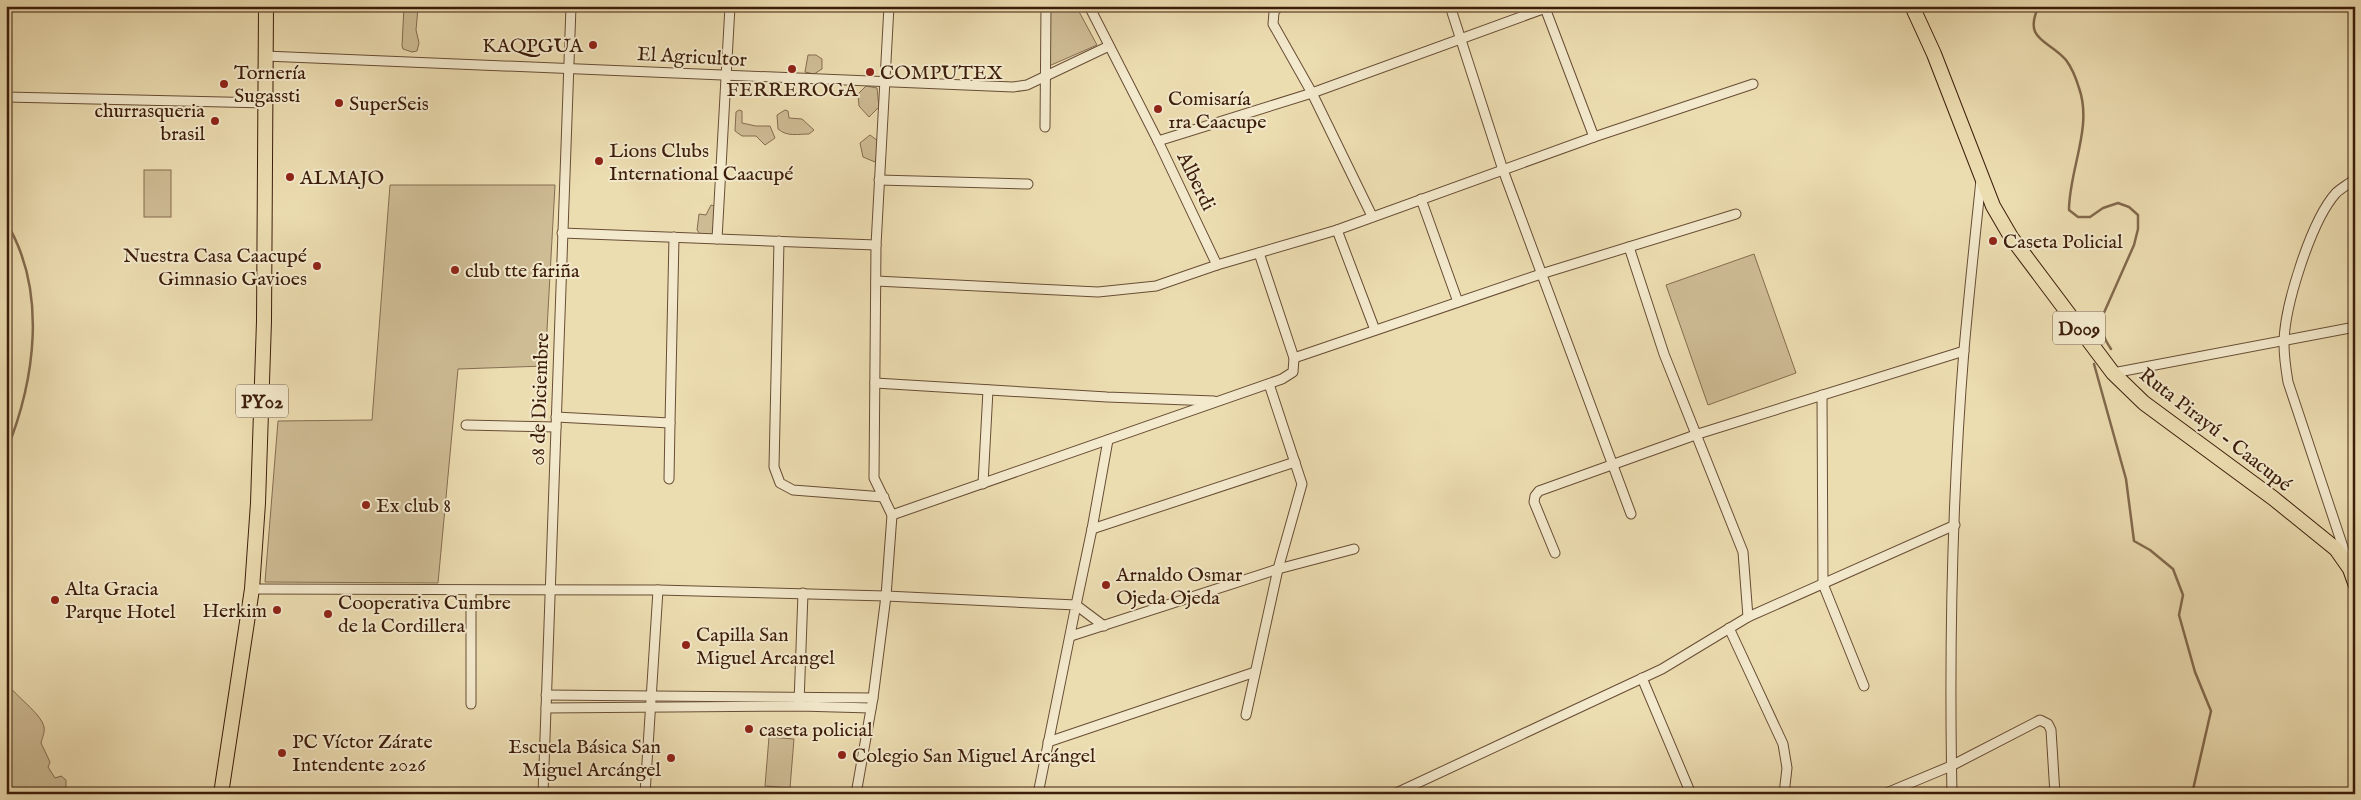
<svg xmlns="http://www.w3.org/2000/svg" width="2361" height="800" viewBox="0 0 2361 800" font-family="'IM FELL English',serif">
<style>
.green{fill:#cebc95;stroke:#856c50}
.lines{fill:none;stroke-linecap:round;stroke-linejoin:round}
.stream{stroke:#82694c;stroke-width:2.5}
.minor-casing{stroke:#684d34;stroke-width:11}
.primary-casing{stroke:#3c1d0a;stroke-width:16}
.minor{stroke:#f3e9cc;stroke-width:9}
.primary{stroke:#ecddb1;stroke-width:14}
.poi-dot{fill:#8f2418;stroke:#f3e9cc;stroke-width:2}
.labels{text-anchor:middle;stroke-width:4;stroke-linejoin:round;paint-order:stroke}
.shield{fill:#f3e9cc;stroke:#735a44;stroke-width:1}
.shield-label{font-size:19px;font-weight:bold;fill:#3c1d0a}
.poi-label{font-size:20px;fill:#3c1d0a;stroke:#f3e9cc;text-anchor:start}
.street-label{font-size:20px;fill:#3c1d0a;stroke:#f3e9cc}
</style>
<rect width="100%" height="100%" fill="#ecddb1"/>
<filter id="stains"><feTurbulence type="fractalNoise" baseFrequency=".004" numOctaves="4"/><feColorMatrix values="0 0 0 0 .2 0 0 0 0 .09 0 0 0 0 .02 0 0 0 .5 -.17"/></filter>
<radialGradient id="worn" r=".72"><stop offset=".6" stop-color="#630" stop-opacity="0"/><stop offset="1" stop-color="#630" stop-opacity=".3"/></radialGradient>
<!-- green -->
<g class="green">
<path d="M404,6H417L418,8L416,30L419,43L417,51L412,52L403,49L402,46Z"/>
<path d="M1050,6H1076L1097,45L1049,66Z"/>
<path d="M808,55H816L822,59V69L814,74L805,72Z"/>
<path d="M866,86L877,88L879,107L869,117L859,106L858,94Z"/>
<path d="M739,110L742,111V123L756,126H770L775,138L765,145L756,136H742L735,131L736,112Z"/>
<path d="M785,110L788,111L789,118L802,119L814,130L809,134C798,134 787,137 778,129L777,115Z"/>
<path d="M870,135L878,141V152L875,162L863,157L860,143Z"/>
<rect x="144" y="170" width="27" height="47"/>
<path d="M390,185H555L545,366L458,369L438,583L265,582L278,421L372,420Z"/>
<path d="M711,205L715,206L713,233L711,235H701L697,230L699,214L706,215Z"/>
<path d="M1754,254L1796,373L1708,405L1666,285Z"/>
<path d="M6,682C15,696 41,713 44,727C45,733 42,738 41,743L50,762L48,767L55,778L61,776L66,780V794H6Z"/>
<path d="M769,737L794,739L790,788L765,786Z"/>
</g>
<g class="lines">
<!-- stream -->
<g class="stream">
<path d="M2039,6C2022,40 2049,40 2066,60C2072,68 2076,78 2079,88C2093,127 2069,170 2069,210L2078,217H2090L2103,208L2118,203L2129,207L2138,215V229L2134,245L2103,315C2100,329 2103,337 2111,349"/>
<path d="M6,222C48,291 35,381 6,452"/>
<path d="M2094,364L2126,479L2134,541L2150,550L2173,569L2183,595L2179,615L2195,672L2211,711L2192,794"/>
</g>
<defs>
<g id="minor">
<path d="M1089,6L1158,141L1217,265"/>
<path d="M1279,6L1274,12L1273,24L1312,93L1372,216"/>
<path d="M1450,6L1503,170L1631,514"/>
<path d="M1545,8L1594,137"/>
<path d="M265,56L1013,87L1027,85L1109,46"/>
<path d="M6,97L265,103"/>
<path d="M1045,127L1046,6"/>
<path d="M1158,141L1312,93L1551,6"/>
<path d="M879,180L1028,184"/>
<path d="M1421,199L1458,302"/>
<path d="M1337,230L1375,330"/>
<path d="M562,233L876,245"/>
<path d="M717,239L730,6"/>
<path d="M779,241L774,467L780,483L793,490L884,497"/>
<path d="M1629,247L1664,354L1743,552L1748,617"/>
<path d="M876,281L1098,292L1156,286L1217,265L1337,230L1594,137L1753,84"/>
<path d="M1294,358L1541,274L1736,214"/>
<path d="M2113,373L2355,327"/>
<path d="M875,383L1107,397L1214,401"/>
<path d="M1822,395L1823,584L1864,686"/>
<path d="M556,417L670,423L674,237"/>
<path d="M466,425L556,427"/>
<path d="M669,479L670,423"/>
<path d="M983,484L988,390"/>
<path d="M892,515L1282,379L1293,372L1294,358L1259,253"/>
<path d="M1092,529L1295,462"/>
<path d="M1555,553L1534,502L1535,496L1539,491L1698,434L1964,351"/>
<path d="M2347,559L2288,382C2286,370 2284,357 2284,344C2284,307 2311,221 2336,193C2341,188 2349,184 2355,179"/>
<path d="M252,589L658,590L886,596L1076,605L1038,794"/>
<path d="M1104,626L1076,605L1092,529L1108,440"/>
<path d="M1729,628L1783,744L1787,768L1784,794"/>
<path d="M1071,636L1278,569L1354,549"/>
<path d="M1642,678L1691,794"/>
<path d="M546,695L873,698"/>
<path d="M799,703L803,593"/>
<path d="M471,704V590"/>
<path d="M546,708L799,706L871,708"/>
<path d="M1246,715L1278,569L1302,484L1269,384"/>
<path d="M1048,742L1255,672"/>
<path d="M543,794L571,6"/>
<path d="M645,794L658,590"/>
<path d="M856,794L873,698L886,596L892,515L874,478L876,245L889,6"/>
<path d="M1394,794L1662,669L1748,617L1955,525"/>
<path d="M1884,794L1951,766L2040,720L2048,724L2051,730L2055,794"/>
<path d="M1952,794C1949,646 1952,498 1964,350C1969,293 1975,237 1981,180"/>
</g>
<g id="primary">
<path d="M1912,6L1934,54L1993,206L2011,237L2113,373L2144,403L2273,498L2336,549L2350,569L2355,583"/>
<path d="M221,794L252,589L258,503L264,321L266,6"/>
</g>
</defs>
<!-- minor casing -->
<use href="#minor" class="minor-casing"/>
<!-- primary casing -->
<use href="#primary" class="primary-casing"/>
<!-- minor -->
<use href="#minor" class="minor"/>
<!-- primary -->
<use href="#primary" class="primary"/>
</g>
<!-- markers -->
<g class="poi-dot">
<circle cx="593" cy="45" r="5"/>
<circle cx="792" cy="69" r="5"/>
<circle cx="870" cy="72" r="5"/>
<circle cx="224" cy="84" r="5"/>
<circle cx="339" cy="103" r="5"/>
<circle cx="1158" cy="109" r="5"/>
<circle cx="215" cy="121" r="5"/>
<circle cx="599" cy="161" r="5"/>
<circle cx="290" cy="177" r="5"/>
<circle cx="1993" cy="241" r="5"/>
<circle cx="317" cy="266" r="5"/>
<circle cx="455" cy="270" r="5"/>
<circle cx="366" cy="505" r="5"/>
<circle cx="1106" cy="585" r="5"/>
<circle cx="55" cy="600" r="5"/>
<circle cx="277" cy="610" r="5"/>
<circle cx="328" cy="614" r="5"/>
<circle cx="686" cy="645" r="5"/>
<circle cx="749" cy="729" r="5"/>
<circle cx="282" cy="753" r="5"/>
<circle cx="842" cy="755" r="5"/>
<circle cx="671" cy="758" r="5"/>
</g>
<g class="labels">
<!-- shield labels -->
<g class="shield">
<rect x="2053" y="311.5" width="52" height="33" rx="4"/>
<rect x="236" y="384.5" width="52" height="33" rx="4"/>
</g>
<g class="shield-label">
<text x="2079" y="335">D009</text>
<text x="262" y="408">PY02</text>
</g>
<!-- poi labels -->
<g class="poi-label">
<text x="583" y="52" text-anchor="end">KAQPGUA</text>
<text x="234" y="79">Tornería<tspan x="234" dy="23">Sugassti</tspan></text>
<text x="880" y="79">COMPUTEX</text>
<text x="792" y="96" text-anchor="middle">FERREROGA</text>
<text x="1168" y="105">Comisaría<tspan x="1168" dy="23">1ra Caacupe</tspan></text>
<text x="349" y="110">SuperSeis</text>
<text x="205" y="117" text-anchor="end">churrasqueria<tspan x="205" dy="23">brasil</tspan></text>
<text x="609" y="157">Lions Clubs<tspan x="609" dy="23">International Caacupé</tspan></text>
<text x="300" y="184">ALMAJO</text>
<text x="2003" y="248">Caseta Policial</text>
<text x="307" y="262" text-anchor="end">Nuestra Casa Caacupé<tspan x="307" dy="23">Gimnasio Gavioes</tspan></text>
<text x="465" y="277">club tte fariña</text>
<text x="376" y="512">Ex club 8</text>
<text x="1116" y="581">Arnaldo Osmar<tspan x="1116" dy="23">Ojeda Ojeda</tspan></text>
<text x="65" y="595">Alta Gracia<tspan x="65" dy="23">Parque Hotel</tspan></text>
<text x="338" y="609">Cooperativa Cumbre<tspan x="338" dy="23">de la Cordillera</tspan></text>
<text x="267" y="617" text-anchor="end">Herkim</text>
<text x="696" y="641">Capilla San<tspan x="696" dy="23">Miguel Arcangel</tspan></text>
<text x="759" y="736">caseta policial</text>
<text x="292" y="748">PC Víctor Zárate<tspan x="292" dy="23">Intendente 2026</tspan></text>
<text x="661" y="753" text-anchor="end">Escuela Básica San<tspan x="661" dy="23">Miguel Arcángel</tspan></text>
<text x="852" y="762">Colegio San Miguel Arcángel</text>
</g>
<!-- street labels -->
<g class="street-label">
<text transform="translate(692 56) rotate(3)" y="7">El Agricultor</text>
<text transform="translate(1197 181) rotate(64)" y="7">Alberdi</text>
<text transform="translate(539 399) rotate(-88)" y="7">08 de Diciembre</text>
<text transform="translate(2216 429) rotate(38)" y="7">Ruta Pirayú - Caacupé</text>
</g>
</g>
<!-- margin -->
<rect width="2361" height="800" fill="none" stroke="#ecddb1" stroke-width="25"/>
<rect x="8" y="8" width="2346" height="785" fill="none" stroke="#3c1d0a" stroke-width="2.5"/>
<rect x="12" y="12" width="2336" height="775" fill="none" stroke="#3c1d0a"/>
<rect width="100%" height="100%" filter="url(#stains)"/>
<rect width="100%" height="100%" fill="url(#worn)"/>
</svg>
